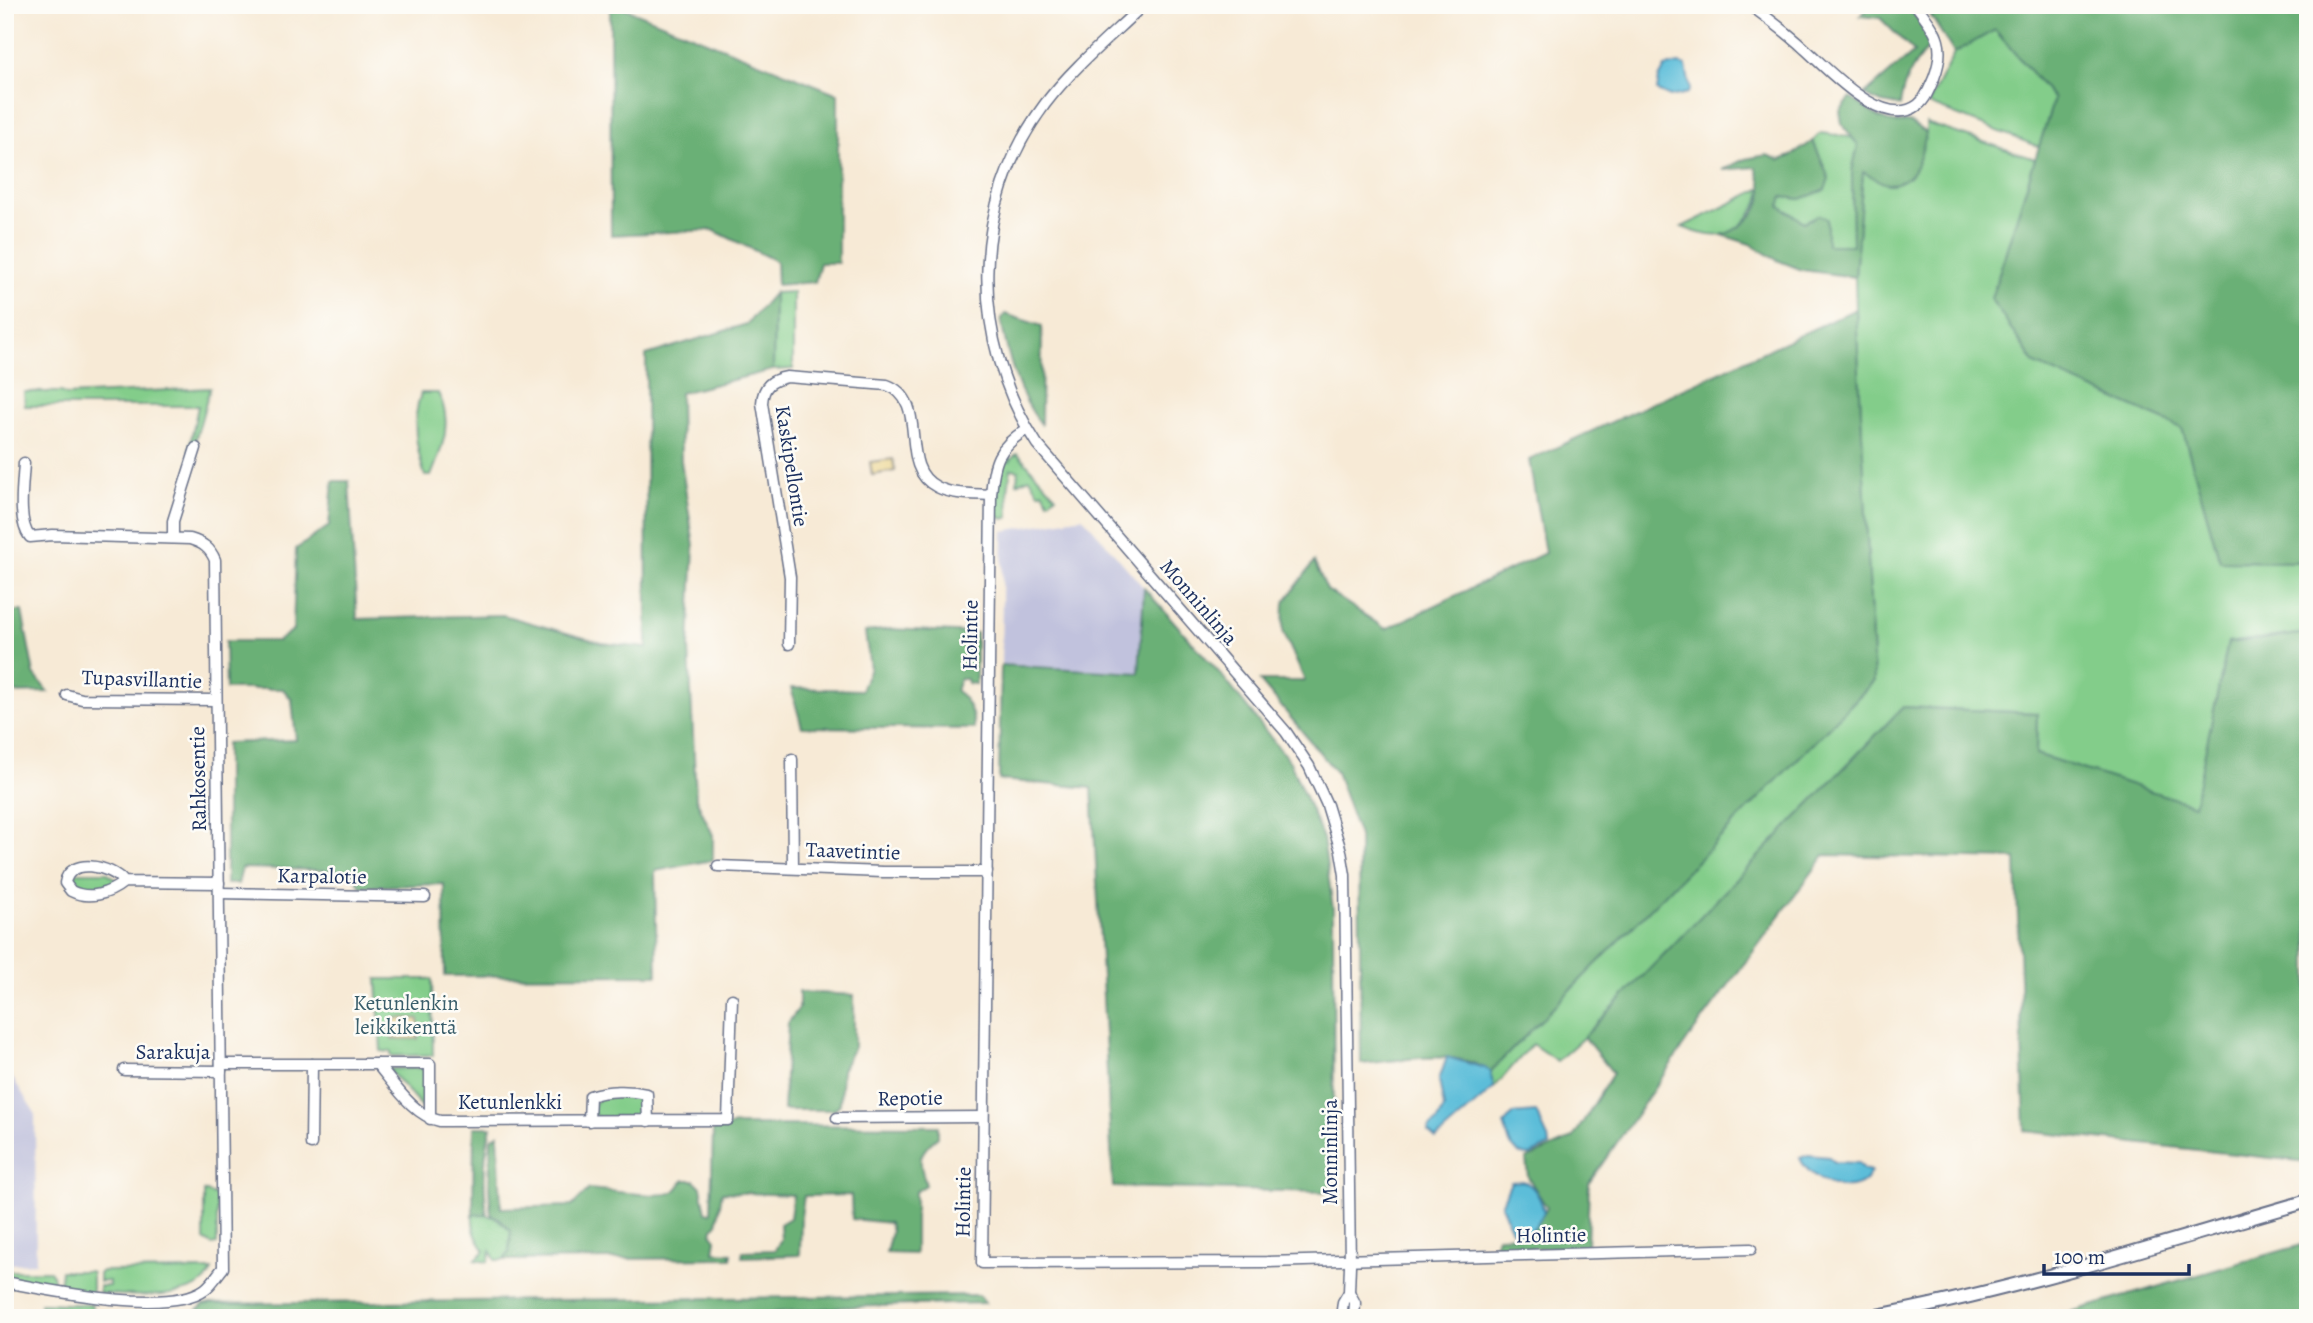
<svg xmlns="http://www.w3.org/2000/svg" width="2313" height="1323" viewBox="0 0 2313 1323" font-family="Alegreya,serif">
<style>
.industrial{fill:#c1c2dd}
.green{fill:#83cd8a;stroke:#4f7e74;stroke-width:2}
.forest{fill:#6ab076;stroke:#42706a;stroke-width:2}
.sand{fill:#eeda9e;stroke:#84847e;stroke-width:2}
.water{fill:#5bbdd9;stroke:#3b769c;stroke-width:2}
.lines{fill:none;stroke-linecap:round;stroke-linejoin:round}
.minor-casing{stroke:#687088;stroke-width:13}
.major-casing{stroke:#687088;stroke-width:16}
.minor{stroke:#fff;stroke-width:10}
.major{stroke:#fff;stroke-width:12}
.labels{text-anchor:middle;stroke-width:5;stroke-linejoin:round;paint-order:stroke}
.street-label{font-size:21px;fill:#1b2f5e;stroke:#fdfcf7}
.park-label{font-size:21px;fill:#3a5e6b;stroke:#fdfcf7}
</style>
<rect width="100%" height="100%" fill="#fdfcf7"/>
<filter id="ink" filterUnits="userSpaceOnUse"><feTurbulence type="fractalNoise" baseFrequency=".0143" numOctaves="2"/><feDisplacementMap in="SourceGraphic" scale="14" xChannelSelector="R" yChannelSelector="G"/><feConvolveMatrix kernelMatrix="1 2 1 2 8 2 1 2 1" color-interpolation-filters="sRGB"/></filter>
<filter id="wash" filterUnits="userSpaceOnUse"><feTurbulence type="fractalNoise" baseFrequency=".00686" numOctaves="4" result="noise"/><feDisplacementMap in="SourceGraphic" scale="28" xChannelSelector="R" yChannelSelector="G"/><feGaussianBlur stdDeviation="1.57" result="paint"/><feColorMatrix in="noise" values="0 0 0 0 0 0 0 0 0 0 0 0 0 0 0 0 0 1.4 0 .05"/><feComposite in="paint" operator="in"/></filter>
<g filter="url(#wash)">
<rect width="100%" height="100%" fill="#f7ead6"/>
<!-- industrial -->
<g class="industrial">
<path d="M1083,517L1144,588L1139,673L1001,665L1003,531Z"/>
<path d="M5,1066L35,1113L36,1263L5,1264Z"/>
</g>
<!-- green -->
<g class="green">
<path d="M1995,30L2054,99L2039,147L1928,104L1954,53Z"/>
<path d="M1926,123L2035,159L1991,299L2035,364L2182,428L2220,561L2308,562V633L2228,643L2195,806L2036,754L2037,713L1903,707L1584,1037L1557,1061L1532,1044L1494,1088L1490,1072L1874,681L1856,309L1855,277L1863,172L1926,133Z"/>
<path d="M1821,133L1850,137L1858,145L1852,172L1853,245H1826L1819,215L1804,222L1780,206L1783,197L1801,199L1829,178L1813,141Z"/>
<path d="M1762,188C1761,201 1756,207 1748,217C1728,242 1709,238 1682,227Z"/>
<path d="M793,292V369L773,370L774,293Z"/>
<path d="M210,388L193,449L189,450L198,406H25L24,392H61L67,395Z"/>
<path d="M421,393H438C454,422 442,448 431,476H425C416,447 411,422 421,393Z"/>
<path d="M1007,452L1010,461L1015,455L1018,454L1056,496L1048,501L1043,491L1039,493L1030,478L1017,483L1018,470L1011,469L1008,490L1009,517L1004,519L995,515C996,493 994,471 1007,452Z"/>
<path d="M79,872H107L116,880L115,884C100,890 84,896 70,884L71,877Z"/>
<path d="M377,979H432L433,1055L391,1056V1052L381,1051Z"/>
<path d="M422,1068L426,1073L425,1110L388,1069Z"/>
<path d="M602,1096H638L643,1100V1112L637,1117H597L593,1113L594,1103Z"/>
<path d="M204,1191L217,1196V1244L212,1245L204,1240Z"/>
<path d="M473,1214C493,1215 496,1216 511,1231L509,1252L504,1260H495L491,1251L488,1262L475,1260L485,1251C476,1238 472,1230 473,1214Z"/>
<path d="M212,1270C201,1303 128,1296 99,1293V1286H109V1281L99,1282V1274L102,1271Z"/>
<path d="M5,1271H50L53,1275V1280L48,1285L5,1277Z"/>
<path d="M61,1271H90L92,1273V1290L90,1293L62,1288L59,1286Z"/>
<path d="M40,1303L92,1305L91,1318H41Z"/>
</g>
<!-- forest -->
<g class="forest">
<path d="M610,5H617L838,94V263H820L815,282L777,285L776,261L713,230L611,235Z"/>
<path d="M1872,5H1907L1935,40C1916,60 1903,79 1900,106L1882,103L1864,95L1914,52L1880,18L1860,16Z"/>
<path d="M1924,5H2308V562L2220,561L2182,428L2035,364L1991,299L2054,99L1995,30L1954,53Z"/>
<path d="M1851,98L1878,117L1893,123L1910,122L1926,133C1922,153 1916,184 1889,184C1881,184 1870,175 1863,172L1855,277L1802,270L1777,260L1750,244L1722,235C1738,230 1754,218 1761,201C1765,191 1759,177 1756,167L1722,170L1745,159L1767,155L1780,160L1791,156L1813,141L1829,178L1825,190L1801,199L1783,197L1780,206L1804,222L1819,215L1827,219V245H1853L1852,172L1858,145L1842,124L1840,111Z"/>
<path d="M774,293L773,370L680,393L681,461L694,546L689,647L696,799L713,835V860L655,871L657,975L445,976L444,884L361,887L351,871L242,868L238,884H226V743L296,740L292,700L283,689H226L225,641H278L293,630L296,549L329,526L333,481H349L357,619L503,615L602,643L647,648L646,355L747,324Z"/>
<path d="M1856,309L1874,681L1490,1072C1457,1047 1400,1061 1361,1064L1359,836L1336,772L1260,681H1305L1283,631L1284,603L1314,562L1327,590L1386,629L1545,553L1529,460Z"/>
<path d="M1005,314L1042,326L1041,424C1017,394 1008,357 1001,320Z"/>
<path d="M1144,588L1223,677L1290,762L1323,838L1333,908L1334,1180L1325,1192L1113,1187L1092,788L999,780L1001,665L1139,673Z"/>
<path d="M5,611H22L34,674L48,692L5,693Z"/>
<path d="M890,629L976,633V684L968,683L967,679H960L956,691C968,699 974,715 974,729L802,727L791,688L861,690L870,668L865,632Z"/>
<path d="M2308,633V1162L2025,1131L2016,859L1825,855L1689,1038L1589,1183L1587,1247L1493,1249L1497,1236L1530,1235L1547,1208L1528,1177L1526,1159L1573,1138L1613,1073L1584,1037L1903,707L2037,713L2036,754L2194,805L2228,643Z"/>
<path d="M799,992L854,995V1047L842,1070L840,1104L834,1110H783L788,1023L799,1008Z"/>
<path d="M735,1125L938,1126V1137C916,1154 919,1160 926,1185L915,1192V1254L886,1253L891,1232L889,1223L852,1219L851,1195L804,1196L801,1216L800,1255L742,1257L743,1251L775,1250L781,1239L780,1224L790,1218L793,1195L722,1192L717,1225L713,1228L712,1234L716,1239L714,1252L732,1253L731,1258L504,1260L509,1252L511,1231L499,1218L491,1215L489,1188L491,1139L498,1134L501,1208L572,1206L589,1189C607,1190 661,1199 673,1192C677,1189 681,1183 685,1180H694L701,1187L706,1212L711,1213L713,1130Z"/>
<path d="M474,1127H491C483,1156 483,1185 487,1215L473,1214Z"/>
<path d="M2308,1243V1318H2050Z"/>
<path d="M978,1295L985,1303L846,1307L706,1318H190L204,1304Z"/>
</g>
<!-- sand -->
<g class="sand">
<path d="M893,459L895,471L872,475L870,462Z"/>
<path d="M396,1018L419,1019L418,1039H392L389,1029Z"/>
</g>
<!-- water -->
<g class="water">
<path d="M1679,64L1686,66L1690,88L1688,93L1670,97L1657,91L1659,78L1665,67Z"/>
<path d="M1447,1057L1485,1068L1490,1072L1494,1088L1436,1139L1428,1132L1430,1127L1437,1122L1444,1108L1439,1080Z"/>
<path d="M1536,1112L1548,1138L1549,1146L1530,1155L1519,1154L1510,1144L1504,1124L1513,1114Z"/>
<path d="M1808,1155L1829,1157L1834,1162L1858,1163L1863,1169L1871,1171C1858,1203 1810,1182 1800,1158Z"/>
<path d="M1523,1181C1536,1186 1541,1199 1544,1212C1538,1223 1532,1234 1518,1235L1512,1230L1501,1205L1511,1182Z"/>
</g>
</g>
<g filter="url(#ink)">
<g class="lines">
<defs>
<g id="minor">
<path d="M1143,5C1110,37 1073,67 1045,104C970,204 969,339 1037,444L1286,732L1309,766L1327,805L1341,851L1345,875L1350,1265L1349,1292L1343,1302L1341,1318"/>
<path d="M1750,5C1769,19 1788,33 1805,49C1829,70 1883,131 1918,105C1926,99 1930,87 1934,78C1947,44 1936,32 1916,5"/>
<path d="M1027,429C997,448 994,461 991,495L982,1263L1267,1262L1751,1249"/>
<path d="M173,538V521L196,448"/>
<path d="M789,644L790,577L762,403C763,386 771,380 787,377L887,385C931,401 896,467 937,487C953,495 973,494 991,495"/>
<path d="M67,695L82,699L216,700"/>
<path d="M792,759L793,868"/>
<path d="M718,866L883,872H987"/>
<path d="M124,882C109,894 89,900 71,891L65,883C69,857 111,865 124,882L219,883"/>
<path d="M219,893L425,897"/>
<path d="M221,1064H430V1119"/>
<path d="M377,1064C394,1084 414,1116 440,1121L728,1120L732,999"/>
<path d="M124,1070L221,1071"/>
<path d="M837,1118L983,1117"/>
<path d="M589,1121L590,1096C607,1090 630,1090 647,1094L648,1121"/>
<path d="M311,1144L312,1064"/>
<path d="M5,1282C49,1290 168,1316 205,1289C212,1284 217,1275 223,1268L215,560C210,548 203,543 190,539L53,535L30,537C17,522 23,483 24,463"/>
<path d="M1349,1292L1355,1303L1354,1318"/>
</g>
<path id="major" d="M1866,1318C2016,1291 2161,1243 2308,1201"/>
</defs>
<!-- minor casing -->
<use href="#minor" class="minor-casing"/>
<!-- major casing -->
<use href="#major" class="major-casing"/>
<!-- minor -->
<use href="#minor" class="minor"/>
<!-- major -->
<use href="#major" class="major"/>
</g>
</g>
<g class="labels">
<!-- street labels -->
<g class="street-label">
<text transform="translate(792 466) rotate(81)" y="7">Kaskipellontie</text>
<text transform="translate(1199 602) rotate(49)" y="7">Monninlinja</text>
<text transform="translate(970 635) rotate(-89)" y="7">Holintie</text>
<text transform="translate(142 679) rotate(2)" y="7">Tupasvillantie</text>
<text transform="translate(198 779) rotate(-91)" y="7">Rahkosentie</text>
<text transform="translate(853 851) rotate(2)" y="7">Taavetintie</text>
<text transform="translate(322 876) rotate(1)" y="7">Karpalotie</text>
<text x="173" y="1059">Sarakuja</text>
<text transform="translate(910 1098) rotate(-1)" y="7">Repotie</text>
<text x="510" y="1109">Ketunlenkki</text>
<text transform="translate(1330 1152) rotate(-90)" y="7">Monninlinja</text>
<text transform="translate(963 1202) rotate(-89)" y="7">Holintie</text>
<text transform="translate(1551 1235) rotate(-1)" y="7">Holintie</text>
</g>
<!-- park labels -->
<g class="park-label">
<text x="406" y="1010">Ketunlenkin<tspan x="406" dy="24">leikkikenttä</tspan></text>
</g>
</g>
<!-- margin -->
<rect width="2313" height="1323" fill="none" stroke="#fdfcf7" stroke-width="28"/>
<!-- scale -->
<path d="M2044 1264v10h145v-10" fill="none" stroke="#1b2f5e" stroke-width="3.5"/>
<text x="2054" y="1264" font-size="21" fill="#1b2f5e" stroke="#fdfcf7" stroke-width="5" paint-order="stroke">100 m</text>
</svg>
